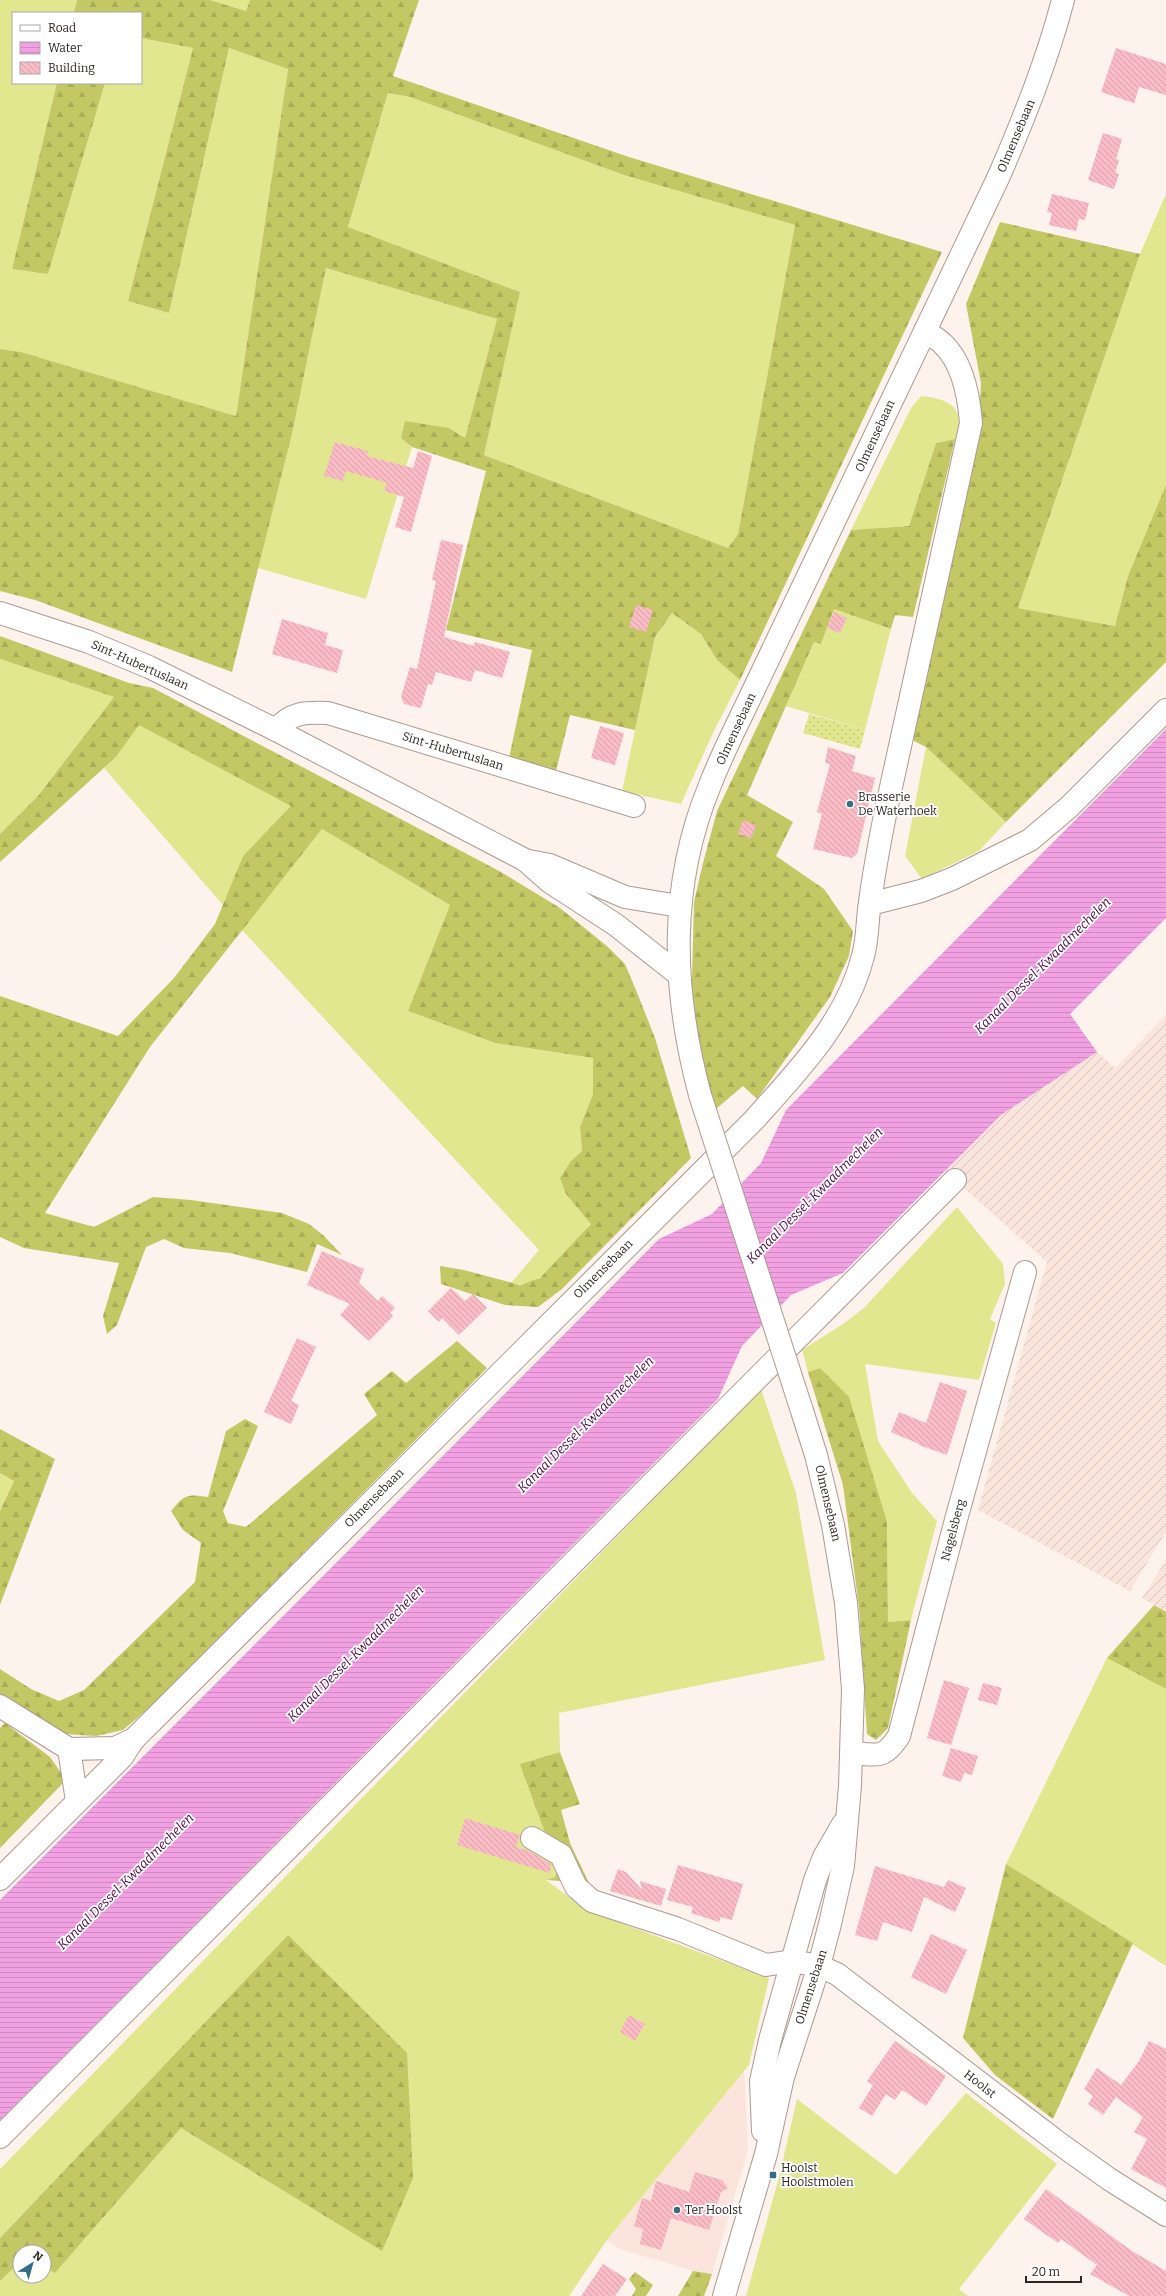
<svg xmlns="http://www.w3.org/2000/svg" width="1166" height="2296" viewBox="0 0 1166 2296" font-family="Bitter,serif">
<style>
.built{fill:#fbe4dc}
.industrial{fill:url(#industrial-furrows)}
.grass{fill:#e1e78f}
.forest{fill:url(#forest-firs);fill-rule:evenodd}
.park{fill:url(#park-dots)}
.water{fill:url(#water-rules)}
.building{fill:url(#building-back-hatch)}
.lines{fill:none;stroke-linecap:round;stroke-linejoin:round}
.minor-casing{stroke:#ac9992;stroke-width:24}
.minor{stroke:#fff;stroke-width:22}
.minor-bridge-casing{stroke:#ac9992;stroke-width:24;stroke-linecap:butt}
.minor-bridge{stroke:#fff;stroke-width:22}
.poi-dot{fill:#356d87;stroke:#fff;stroke-width:1.5}
.labels{text-anchor:middle;stroke-width:3.5;stroke-linejoin:round;paint-order:stroke}
.street-label{font-size:12px;fill:#2d2623;stroke:#fff}
.poi-label{font-size:12px;fill:#2d2623;stroke:#fff;text-anchor:start}
.water-label{font-size:13px;font-style:italic;fill:#4d0645;stroke:#fff}
</style>
<defs>
<pattern id="industrial-furrows" width="10" height="10" patternUnits="userSpaceOnUse"><rect width="10" height="10" fill="#fbe4dc"/><path d="M-1 1l2-2M0 10L10 0M9 11l2-2" fill="none" stroke="#d7c3bc"/></pattern>
<pattern id="forest-firs" width="22" height="20" patternUnits="userSpaceOnUse"><rect width="22" height="20" fill="#c3c864"/><path d="M5 1l3.5 6h-7zM16 11l3.5 6h-7z" fill="#a8ac56"/></pattern>
<pattern id="park-dots" width="8" height="8" patternUnits="userSpaceOnUse"><rect width="8" height="8" fill="#e1e78f"/><path d="M2 2h.1M6 6h.1" fill="none" stroke="#c1c67b" stroke-width="1.8" stroke-linecap="round"/></pattern>
<pattern id="water-rules" width="6" height="5" patternUnits="userSpaceOnUse"><rect width="6" height="5" fill="#f1a1e1"/><path d="M0 2.5h6" fill="none" stroke="#cf8ac1"/></pattern>
<pattern id="building-back-hatch" width="6" height="6" patternUnits="userSpaceOnUse"><rect width="6" height="6" fill="#fbbbc5"/><path d="M-1 5l2 2M0 0l6 6M5-1l2 2" fill="none" stroke="#d7a1a9"/></pattern>
</defs>
<rect width="100%" height="100%" fill="#fef2ed"/>
<!-- built -->
<path class="built" d="M744,2072L748,2150L712,2274L693,2271L620,2249L607,2240Z"/>
<!-- industrial -->
<g class="industrial">
<path d="M1166,1015V1532L1130,1591L978,1510L1047,1262L945,1171L1001,1115L1097,1052L1115,1068Z"/>
<path d="M1166,1560V1612L1142,1598Z"/>
</g>
<!-- grass -->
<g class="grass">
<path d="M0,0H77L74,13H13V83H57L12,269L48,274L105,83H141V38L193,48L128,301L169,313L229,48L288,69L236,416L21,352L0,349Z"/>
<path d="M210,0H250L246,11Z"/>
<path d="M388,93L410,97L624,175L795,225L738,534L728,548L484,455L520,292L348,227Z"/>
<path d="M1166,194V487L1128,576L1115,626L1018,608L1140,254Z"/>
<path d="M326,268L497,319L465,438L449,428L401,438L412,447L366,599L258,568L292,434Z"/>
<path d="M921,396C950,399 967,408 955,439L936,443L909,526L851,530L911,408Z"/>
<path d="M834,609L891,629L865,730L786,706L814,642L821,644Z"/>
<path d="M672,613L701,634L717,660L740,680L712,735L681,804L622,791L655,637Z"/>
<path d="M0,659L114,697L38,796L0,834Z"/>
<path d="M139,724L292,806L243,856L223,905L104,768L116,757Z"/>
<path d="M926,747L1006,822L979,851L922,879L905,856Z"/>
<path d="M322,829L450,905L408,1011L495,1043L593,1058V1094L580,1127L582,1151L571,1161L566,1194L591,1223C573,1244 542,1292 511,1283L539,1250L242,930Z"/>
<path d="M957,1207L1003,1264L1005,1284L990,1319L996,1323L979,1380L865,1364L878,1441L912,1493L937,1521L911,1620L888,1622L887,1522L820,1368L808,1372L802,1350L843,1324L864,1308Z"/>
<path d="M761,1389L796,1493L825,1660L559,1713L560,1752L521,1764L558,1870L555,1877L546,1880L586,1910L769,1978L749,2065L607,2240L569,2296H0V2281L20,2262V2276H44V2267L55,2273L181,2128L382,2251L288,1935L0,2238V2169Z"/>
<path d="M0,1473L14,1481L0,1511Z"/>
<path d="M1107,1658L1166,1689V1966L1006,1864Z"/>
<path d="M966,2093L1057,2164L959,2289L968,2296H746L779,2177L797,2099L896,2175Z"/>
</g>
<!-- forest -->
<g class="forest">
<path d="M77,0H210L246,11L250,0H419L393,76L629,157L942,252L740,680L717,660L701,634L672,613L655,637L635,730L570,715L556,771L509,758L532,650L446,630L486,471L412,447L401,438L405,421L449,428L465,438L497,319L326,268L292,434L232,672L35,600L0,591V349L21,352L236,416L288,69L229,48L169,313L128,301L193,48L141,38V13H74ZM388,93L410,97L624,175L795,225L738,534L728,548L484,455L520,292L348,227Z"/>
<path d="M57,83H105L48,274L12,269Z"/>
<path d="M1000,222L1140,254L1018,608L1115,626L1128,576L1166,485V662L1006,822L926,747L912,740L978,433L981,383L966,304Z"/>
<path d="M955,439L913,617L895,615L891,629L834,609L821,644L814,642L747,795L793,822L776,856L824,889L853,931L849,956L830,997L757,1099L743,1086L716,1109L701,1070L691,1016L694,902L703,863L717,811L851,530L909,526L936,443Z"/>
<path d="M0,636L129,683L153,688L501,872L560,908L608,947L625,964L638,995L655,1038L691,1158L562,1289L538,1307L505,1305L441,1284L440,1266L464,1270L520,1285L540,1278L591,1224L566,1194L560,1178L571,1161L582,1151L580,1127L593,1094V1058L495,1043L408,1011L450,905L322,829L150,1047L45,1213L94,1227L153,1197L191,1200L282,1213L309,1224L323,1235L342,1255L317,1244L307,1272L230,1253L184,1248L164,1239L146,1247L117,1325L107,1334L103,1316L119,1263L24,1248L0,1237V996L118,1036L174,978L215,924L243,856L291,806L139,725L116,757L0,862V834L38,796L114,697L0,659Z"/>
<path d="M457,1341L487,1368L149,1708L123,1730L96,1736L64,1734L0,1695V1669L31,1689L59,1701L84,1690L195,1582L201,1543L183,1530L171,1511C185,1494 187,1494 208,1497L226,1431L245,1419L258,1426L223,1511L228,1523L246,1527L377,1415L364,1394L392,1371L406,1383Z"/>
<path d="M820,1368L849,1397L887,1522L888,1622L911,1620L888,1728L876,1740L867,1734L859,1608L843,1485L808,1372Z"/>
<path d="M0,1429L55,1459L0,1605V1511L14,1481L0,1473Z"/>
<path d="M1154,1605L1166,1612V1689L1107,1658Z"/>
<path d="M5,1723L50,1757L66,1780L0,1848V1728Z"/>
<path d="M560,1752L580,1804L561,1810L570,1843L589,1883L546,1880L555,1877L558,1869L520,1764Z"/>
<path d="M1006,1864L1133,1943L1053,2119L995,2075L963,2038Z"/>
<path d="M288,1935L407,2053L413,2178L382,2251L181,2128L55,2273L44,2267V2252H20V2262L0,2281V2238Z"/>
<path d="M693,2271L712,2274L704,2296H678Z"/>
<path d="M635,2272L653,2285L646,2296H632L636,2289L629,2279Z"/>
</g>
<!-- park -->
<path class="park" d="M809,714L865,730L860,749L803,733Z"/>
<!-- water -->
<path class="water" d="M1166,729V918L1070,1014L1097,1052L1001,1115L843,1273L791,1295L742,1346L718,1399L0,2120V1900L659,1239L712,1214L761,1163L786,1110Z"/>
<!-- building -->
<g class="building">
<path d="M1116,48L1166,64V95L1139,87L1134,103L1101,92Z"/>
<path d="M1103,133L1122,139L1116,159L1119,160L1115,173L1119,174L1114,189L1088,180Z"/>
<path d="M1052,194L1089,203L1085,220L1079,219L1076,231L1049,225L1052,213L1047,212Z"/>
<path d="M335,442L368,451L367,456L413,468L418,451L432,456L411,532L395,527L404,497L384,491L387,483L346,471L343,481L324,476Z"/>
<path d="M441,540L463,545L444,637L474,646L475,642L510,652L502,678L475,670L471,682L436,672L432,685L428,684L421,708L404,704L401,697L410,667L417,669L436,581L432,580Z"/>
<path d="M636,605L653,610L646,632L629,627Z"/>
<path d="M834,612L847,618L840,633L827,628Z"/>
<path d="M282,619L328,633L325,645L343,650L337,673L272,654Z"/>
<path d="M600,726L624,733L615,765L591,758Z"/>
<path d="M828,747L856,756L852,771L875,778L857,854L852,858L813,849L822,814L817,812L830,764L825,763Z"/>
<path d="M743,820L756,825L751,838L738,834Z"/>
<path d="M322,1251L364,1269L359,1283L378,1301L382,1296L395,1308L390,1313L393,1316L369,1341L340,1315L350,1304L307,1285Z"/>
<path d="M451,1288L465,1301L473,1294L487,1308L459,1335L442,1318L439,1322L428,1311Z"/>
<path d="M297,1338L316,1347L291,1401L299,1405L291,1424L264,1412Z"/>
<path d="M940,1382L967,1391L947,1455L919,1445V1444L891,1432L899,1412L926,1423Z"/>
<path d="M944,1680L969,1688L951,1745L927,1738Z"/>
<path d="M983,1683L1002,1688L997,1705L978,1700Z"/>
<path d="M951,1748L978,1756L972,1775L964,1773L961,1782L942,1776Z"/>
<path d="M465,1818L520,1835L516,1847L529,1851L551,1864L550,1873L457,1845Z"/>
<path d="M678,1865L743,1884L732,1920L721,1917L719,1922L691,1913L693,1907L667,1900Z"/>
<path d="M875,1866L944,1887L948,1880L966,1888L955,1912L924,1897L912,1932L883,1922L877,1941L855,1935Z"/>
<path d="M618,1869L626,1872L642,1890L640,1881L666,1889L661,1906L610,1891Z"/>
<path d="M931,1934L967,1950L946,1994L911,1977Z"/>
<path d="M629,2015L645,2024L635,2041L620,2032Z"/>
<path d="M895,2041L946,2076L926,2106L902,2090L895,2100L886,2094L872,2116L859,2108L873,2085L867,2081Z"/>
<path d="M1149,2041L1166,2049V2188L1131,2169L1147,2139L1134,2132L1143,2117L1116,2097L1103,2115L1088,2104L1093,2096L1084,2089L1097,2068L1121,2085L1139,2061Z"/>
<path d="M695,2172L722,2180L728,2188L721,2192L709,2230L671,2218L661,2250L640,2244L643,2229L634,2226L642,2198L651,2201L656,2181L689,2192Z"/>
<path d="M1046,2189L1132,2251L1166,2271V2296H1129L1090,2274L1097,2265L1061,2239L1058,2243L1024,2219Z"/>
<path d="M603,2264L627,2279L615,2296H581Z"/>
</g>
<g class="lines">
<defs>
<g id="minor">
<path d="M0,613L89,642L149,667L276,730L525,860L550,882L616,925L678,974"/>
<path d="M276,730C291,712 306,712 328,713L634,806"/>
<path d="M529,861L550,865L625,897L679,906"/>
<path d="M870,904L921,891L952,879L1030,840L1069,807L1166,710"/>
<path d="M700,1095C672,990 668,887 710,785C720,759 733,733 745,708L999,176C1024,118 1047,61 1063,0"/>
<path d="M0,1706L69,1749L115,1748L134,1739L753,1121C797,1072 847,1021 863,956C868,939 867,920 870,902C874,871 880,840 886,810L971,423C969,397 963,363 943,344C938,339 931,335 925,331"/>
<path d="M69,1749L77,1801"/>
<path d="M853,1753C878,1755 884,1759 899,1736L957,1516L1025,1272"/>
<path d="M532,1838L561,1855L576,1887L592,1901L678,1929L766,1965L792,1961L819,1966L837,1974L1060,2144L1109,2179L1166,2215"/>
<path d="M0,1879L122,1757L133,1740"/>
<path d="M763,2131L761,2081L770,2040L815,1880L824,1857L843,1824"/>
<path d="M0,2137L955,1180"/>
<path d="M724,2296L766,2154L783,2077L819,1966L830,1924L843,1866L850,1786L853,1689L846,1603L833,1525L816,1455L803,1414"/>
</g>
</defs>
<!-- minor casing -->
<use href="#minor" class="minor-casing"/>
<!-- minor -->
<use href="#minor" class="minor"/>
<defs>
<path id="minor-bridge" d="M700,1095L803,1414"/>
</defs>
<!-- minor-bridge casing -->
<use href="#minor-bridge" class="minor-bridge-casing"/>
<!-- minor-bridge -->
<use href="#minor-bridge" class="minor-bridge"/>
</g>
<!-- markers -->
<g class="poi-dot">
<circle cx="850" cy="804" r="4"/>
<rect x="769" y="2171" width="8" height="8" rx="2"/>
<circle cx="677" cy="2210" r="4"/>
</g>
<g class="labels">
<!-- street labels -->
<g class="street-label">
<text transform="translate(1016 136) rotate(-67)" y="4">Olmensebaan</text>
<text transform="translate(875 436) rotate(-65)" y="4">Olmensebaan</text>
<text transform="translate(140 665) rotate(24)" y="4">Sint-Hubertuslaan</text>
<text transform="translate(736 729) rotate(-65)" y="4">Olmensebaan</text>
<text transform="translate(453 751) rotate(17)" y="4">Sint-Hubertuslaan</text>
<text transform="translate(603 1269) rotate(-45)" y="4">Olmensebaan</text>
<text transform="translate(374 1498) rotate(-45)" y="4">Olmensebaan</text>
<text transform="translate(828 1503) rotate(77)" y="4">Olmensebaan</text>
<text transform="translate(953 1530) rotate(-75)" y="4">Nagelsberg</text>
<text transform="translate(811 1987) rotate(-72)" y="4">Olmensebaan</text>
<text transform="translate(980 2084) rotate(38)" y="4">Hoolst</text>
</g>
<!-- poi labels -->
<g class="poi-label">
<text x="858" y="801">Brasserie<tspan x="858" dy="14">De Waterhoek</tspan></text>
<text x="781" y="2172">Hoolst<tspan x="781" dy="14">Hoolstmolen</tspan></text>
<text x="685" y="2214">Ter Hoolst</text>
</g>
<!-- water labels -->
<g class="water-label">
<text transform="translate(1042 965) rotate(-45)" y="5">Kanaal Dessel-Kwaadmechelen</text>
<text transform="translate(814 1195) rotate(-45)" y="5">Kanaal Dessel-Kwaadmechelen</text>
<text transform="translate(585 1424) rotate(-45)" y="5">Kanaal Dessel-Kwaadmechelen</text>
<text transform="translate(355 1653) rotate(-45)" y="5">Kanaal Dessel-Kwaadmechelen</text>
<text transform="translate(125 1881) rotate(-45)" y="5">Kanaal Dessel-Kwaadmechelen</text>
</g>
</g>
<!-- legend -->
<rect x="12" y="12" width="130" height="72" fill="#ffffff" stroke="#aba8a7"/>
<rect x="20" y="25" width="20" height="6" fill="#ffffff" stroke="#aba8a7"/>
<text x="48" y="32" font-size="12" fill="#2d2623">Road</text>
<rect x="20" y="42" width="20" height="12" fill="url(#water-rules)" stroke="#aba8a7"/>
<text x="48" y="52" font-size="12" fill="#2d2623">Water</text>
<rect x="20" y="62" width="20" height="12" fill="url(#building-back-hatch)" stroke="#aba8a7"/>
<text x="48" y="72" font-size="12" fill="#2d2623">Building</text>
<!-- north arrow -->
<g transform="translate(32 2264) rotate(37)"><circle r="19" fill="#ffffff" stroke="#aba8a7"/>
<path d="M0-3L7 15L0 10L-7 15Z" fill="#356d87"/>
<text y="-6" font-size="11" font-weight="bold" text-anchor="middle" fill="#2d2623">N</text>
</g>
<!-- scale -->
<path d="M1026 2276v6h55v-6" fill="none" stroke="#2d2623" stroke-width="2"/>
<text x="1032" y="2276" font-size="12" fill="#2d2623" stroke="#ffffff" stroke-width="3" paint-order="stroke">20 m</text>
</svg>
